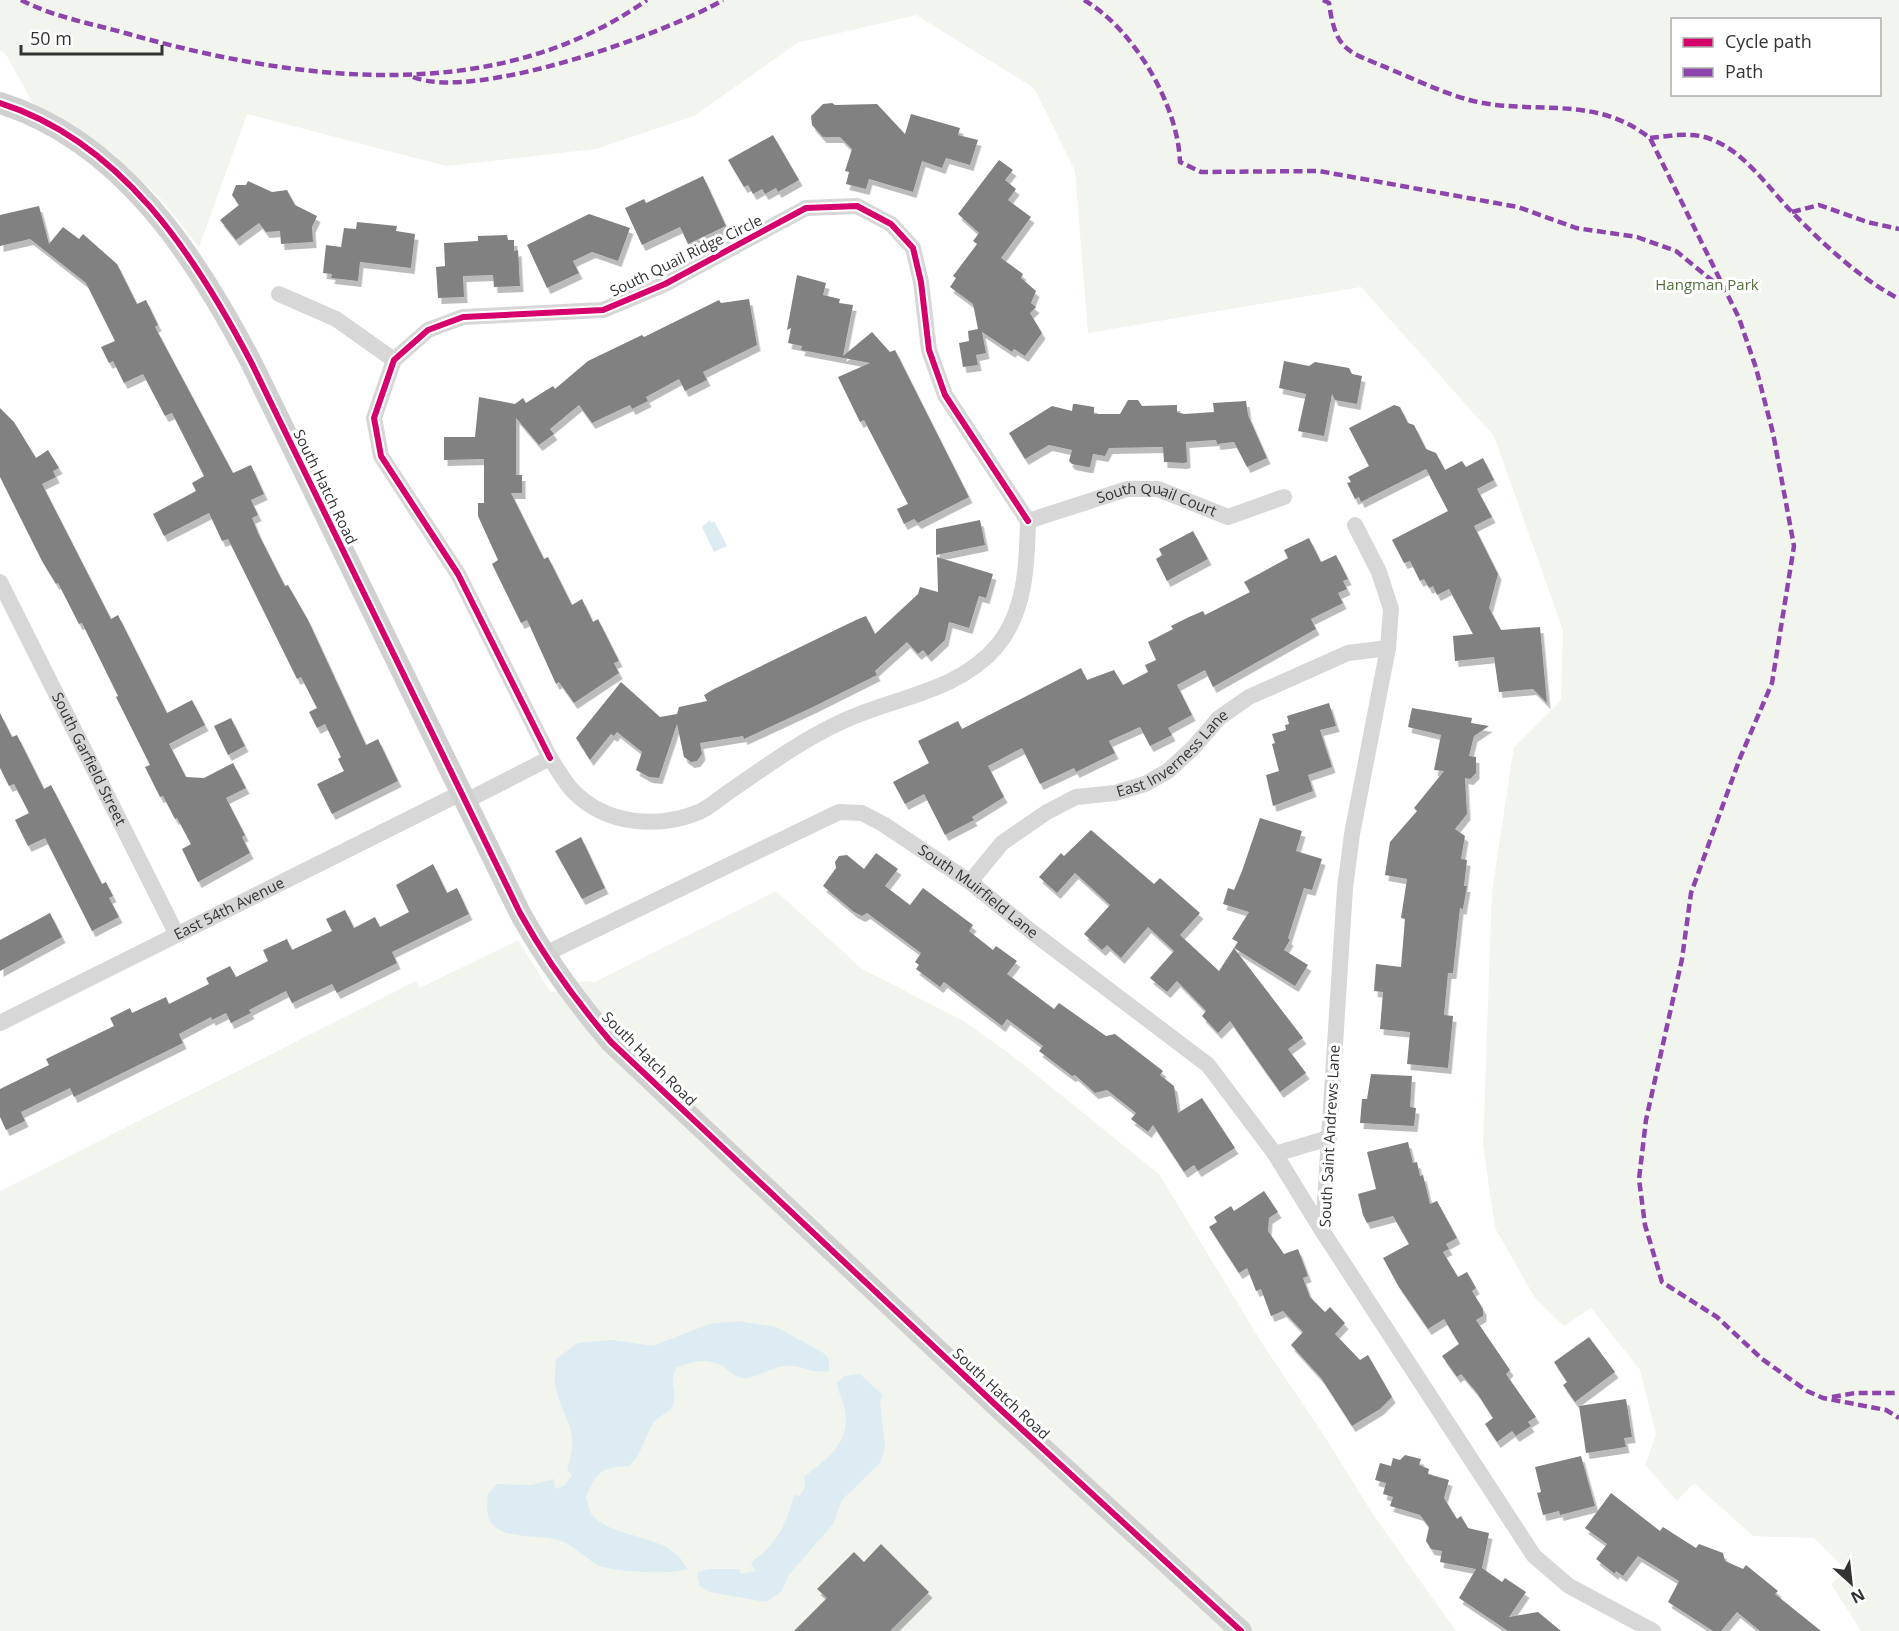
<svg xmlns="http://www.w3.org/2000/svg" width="1899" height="1631" viewBox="0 0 1899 1631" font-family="'Open Sans',sans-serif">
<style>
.green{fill:#f1f5ed;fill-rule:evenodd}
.water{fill:#ddebf3}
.building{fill:#818181;filter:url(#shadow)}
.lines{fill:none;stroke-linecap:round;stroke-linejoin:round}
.minor{stroke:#d7d7d7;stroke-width:16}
.secondary{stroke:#d0d0d0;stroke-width:22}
.quiet{stroke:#8e44ad;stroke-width:4.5;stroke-dasharray:9 4.5;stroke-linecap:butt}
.cycleway-casing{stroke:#fff;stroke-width:10}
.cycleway{stroke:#d6006c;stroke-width:6}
.labels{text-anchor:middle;stroke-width:6;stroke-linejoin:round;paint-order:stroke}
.street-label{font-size:15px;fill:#333;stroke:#fff}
.park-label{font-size:15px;fill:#56703f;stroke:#fff}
</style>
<defs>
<filter id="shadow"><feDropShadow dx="3.5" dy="6" stdDeviation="0" flood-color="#0004"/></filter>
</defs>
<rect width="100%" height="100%" fill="#fff"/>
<!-- green -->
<g class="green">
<path d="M0,0H1899V1631H1861L1831,1584L1846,1570L1814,1538L1753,1536L1694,1483L1677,1501L1645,1465L1656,1435L1640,1370L1591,1308L1564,1326L1535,1298L1495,1228L1483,1145L1492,891L1514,747L1561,700L1563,630L1494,436L1361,287L1088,333L1075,171L1034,88L916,15L797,43L694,116L596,149L446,166L247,114L199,247L160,198L111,152L34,105L5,53L0,50ZM1672,20H1880V94H1672Z"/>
<path d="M776,891L862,969L962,1020L1010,1054L1159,1174L1260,1340L1327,1440L1374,1516L1456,1631H0V1191L416,981L420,988L518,940L551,993L583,981L595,982Z"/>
</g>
<!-- water -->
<g class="water">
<path d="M710,520L711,523L714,521L727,546L714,552L702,527Z"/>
<path d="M738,1321L776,1327L813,1347L825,1354L829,1360V1371C809,1374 802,1364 784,1366C773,1367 753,1379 744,1378C738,1378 733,1374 728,1370C711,1357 695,1360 676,1368C669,1385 676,1387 674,1401C672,1414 657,1415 652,1425C643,1440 643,1453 629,1466C601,1467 597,1472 586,1497C588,1502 589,1511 592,1515C614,1541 671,1532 687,1569C673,1575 615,1572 600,1566C586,1560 576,1546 561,1541C542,1534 508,1540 493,1525C485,1516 487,1504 488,1494L497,1484L531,1485L554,1479L555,1489L564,1486L572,1475L567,1470C582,1423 561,1422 555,1383C554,1376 556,1367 556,1359L578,1343L612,1340L653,1346L709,1324Z"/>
<path d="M860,1374L883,1395L880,1401L885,1447L880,1463L842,1500L833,1524L788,1576L782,1591L766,1602L710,1592L700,1586L697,1573L708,1569H739L741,1574L755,1571L751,1562C776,1546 787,1523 794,1495L800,1496L805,1487L804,1477C828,1458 853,1441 844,1406C842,1398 838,1393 837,1383L844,1376Z"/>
</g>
<!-- building -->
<g class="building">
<path d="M832,103L835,105L877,104L905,134L911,114L960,128L958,135L978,140L970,165L946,158L942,168L922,161L913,192L869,179L866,189L846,184L849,172L845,171L852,149L840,137H823L812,125L811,116L823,104Z"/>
<path d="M773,135L799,180L778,192L776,188L765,194L762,189L753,194L748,185L744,187L728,160Z"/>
<path d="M999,160L1013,170L1005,180L1016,189L1008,200L1031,217L1001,258L1023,274L1021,278L1036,291L1031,303L1036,307L1030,313L1042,333L1025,356L1014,349L1012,352L982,332L986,353L976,355L978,365L963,367L959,343L969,341L968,331L978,329L973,304L950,287L956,278L953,276L977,244L973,241L979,233L958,214Z"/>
<path d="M703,176L726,226L688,244L680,227L642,245L625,208L644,199L646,203Z"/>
<path d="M248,181L272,192L287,190L295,205L317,216L312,227L313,242L281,244L280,231L266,232L259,223L236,240L220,220L239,205L232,195L236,185H246Z"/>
<path d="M39,206L49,244L63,227L79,239L83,234L117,264L137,304L146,300L158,325L155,327L233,473L251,465L264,494L251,500L258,515L252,518L259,535L285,586L288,585L308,620L366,745L378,739L398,781L332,814L317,784L344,771L338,759L341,757L325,724L317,728L309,712L317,708L301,677L297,679L228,539L222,541L209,513L164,536L153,514L196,491L192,483L204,476L172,413L165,416L143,374L124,383L113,361L109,363L101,347L115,341L86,283L30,239L0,246V215Z"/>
<path d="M589,214L630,228L618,261L592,252L573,261L579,273L547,288L527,245Z"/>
<path d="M357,222L397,226L396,231L415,234L411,268L360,262L358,281L331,278L332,274L323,273L326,245L341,247L344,228L356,229Z"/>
<path d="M507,235L508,240H514V251L518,250L520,286L494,287L493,275L463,276L464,297L438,298L436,267L445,266L444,243L478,241V236Z"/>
<path d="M797,275L826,283L823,295L840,299L839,303L853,305L843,356L872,332L890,352L895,350L969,497L918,523L914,519L904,524L897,509L908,504L864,420L860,422L838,377L870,363L801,350L802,346L788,343L791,328L787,330Z"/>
<path d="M749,299L757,345L703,372L707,380L685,391L679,379L646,397L648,401L632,409L630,405L592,423L579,405L550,429L554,434L539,445L516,418V475H522V493H511L544,559L548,557L572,605L582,599L593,622L598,619L619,661L614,663L619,673L574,703L559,682L556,684L527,620L521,623L492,564L498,560L478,516V503H484V459L444,460V437H475L479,397L515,404L523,398L526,403L553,386L555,389L588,361L642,335L644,337L719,300L721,303Z"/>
<path d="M1284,361L1309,366L1315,362L1349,368L1352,374L1362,376L1357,404L1335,400L1332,394L1324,436L1298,431L1306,394L1279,388Z"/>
<path d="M1128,400H1138L1142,406L1177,405V412L1184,414L1214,412L1213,403L1246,401L1248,415L1267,458L1247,467L1234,442L1217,444L1216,440L1186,442L1187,462L1184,463L1164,462L1163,447L1109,448L1105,456L1093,454L1090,467H1087L1072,464L1069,461L1072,450L1049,445L1025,459L1009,433L1052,406L1072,411L1073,404H1076L1094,407V414H1120Z"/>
<path d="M1394,405L1400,407L1408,423L1414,425L1426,449L1436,453L1445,470L1462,461L1466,467L1483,458L1494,480L1477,489L1492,517L1474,526L1498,574L1489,608L1501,630L1540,627L1547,703L1533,689L1499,692L1494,657L1455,661L1453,636L1473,634L1449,589L1437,595L1433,586L1429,588L1424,579L1420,581L1410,561L1404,563L1392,540L1448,511L1426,469L1361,502L1359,497L1355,499L1347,483L1351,482L1348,477L1369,466L1349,428Z"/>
<path d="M0,408L14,422L36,458L48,450L59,468L53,471L56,477L42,484L111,619L118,615L167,713L192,700L205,725L169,744L186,777L204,778L233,763L246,788L226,798L245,835L242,837L250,853L198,882L182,849L191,844L177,818L175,819L163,796L160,797L145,767L150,765L116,697L118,696L82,623L79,624L58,583L56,584L42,561L0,477Z"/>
<path d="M980,520L985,545L936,555V529Z"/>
<path d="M1193,531L1208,559L1167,581L1156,559L1162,555L1159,549Z"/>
<path d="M1309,538L1321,562L1336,555L1348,579L1343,581L1347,589L1338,593L1343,603L1311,619L1316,629L1213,687L1205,670L1177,685L1192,715L1168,728L1172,735L1150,746L1140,727L1109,741L1115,753L1076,772L1074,768L1040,784L1022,748L988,766L1004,797L972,817L974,820L945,835L924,794L905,804L893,782L929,763L918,741L958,721L962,729L1081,668L1087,680L1114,670L1123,685L1148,672L1145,665L1156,660L1148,642L1173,629L1171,626L1189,617L1203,611L1205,615L1250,592L1244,582L1288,558L1284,550Z"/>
<path d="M937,557L993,574L986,598L979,596L969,628L949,622L945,640L928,656L923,650L918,654L907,642L875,671L877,675L813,707L744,739L743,736L700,743L702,754L697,761L691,762L684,757L677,724L659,778L649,777L636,770L642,752L617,732L614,736L611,734L590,760L576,738L621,682L660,717L677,714L679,707L707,701L704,695L714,689L856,620L866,616L875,634L918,594L920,587L938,592Z"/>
<path d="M1329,703L1336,726L1320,730L1332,767L1308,775L1313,791L1273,806L1266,775L1279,771L1272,744L1275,743L1272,734L1286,730L1285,725L1289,724L1287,716Z"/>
<path d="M1412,708L1472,718L1471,723L1489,726L1474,736L1469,756L1476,757V773L1470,779L1465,778L1467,814L1455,829L1465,836L1461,859L1467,860L1464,886H1467L1463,909L1460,908L1453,973H1448L1444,1015L1453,1016L1448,1068L1407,1064L1410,1032L1380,1029L1383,992L1374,991L1376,964L1401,967L1405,919L1401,918L1407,879L1385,875L1390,842L1417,811L1414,808L1444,771L1434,770L1441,735L1408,727Z"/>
<path d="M0,713L12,737L17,735L44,789L51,785L102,884L106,882L113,896L109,898L119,917L92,931L45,838L28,846L15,820L29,813L14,784L9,786L0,768Z"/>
<path d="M231,718L245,746L228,755L214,726Z"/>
<path d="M1260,818L1302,831L1296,851L1322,859L1312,890L1304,888L1288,938L1290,940L1284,950L1308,965L1295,986L1234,948L1238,942L1232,939L1249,912L1223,904L1228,888L1234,890L1242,871Z"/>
<path d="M1091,830L1154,884L1160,878L1200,913L1180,935L1219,971L1234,948L1303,1038L1288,1049L1306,1073L1280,1092L1230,1021L1218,1033L1202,1016L1206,1011L1177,981L1167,992L1150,978L1174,951L1148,927L1121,958L1107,945L1102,950L1084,934L1110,905L1075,873L1057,893L1039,877L1061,853L1064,856Z"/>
<path d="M581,837L605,888L582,899L555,851Z"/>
<path d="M876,853L898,869L885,886L910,905L923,888L973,925L969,931L993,950L996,946L1017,961L1007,974L1022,985L1054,1009L1059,1003L1106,1036L1115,1034L1163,1071L1160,1075L1174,1086L1178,1113L1202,1098L1235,1148L1198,1171L1194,1165L1184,1172L1153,1125L1148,1132L1131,1119L1136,1113L1107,1090L1095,1093L1075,1075L1072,1076L1039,1051L1043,1046L1007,1019L1002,1026L944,982L940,987L916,969L919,965L915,962L921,953L867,913L862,916L854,912L823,886L836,868L835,862L839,856L847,855L864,869Z"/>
<path d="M433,864L447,893L457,888L469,914L392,952L397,963L337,993L332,984L292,1003L286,991L249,1010L251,1013L231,1023L226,1013L212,1020L211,1017L179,1034L183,1043L74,1097L70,1088L21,1112L25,1121L6,1130L0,1117V1089L49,1065L46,1059L114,1026L110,1018L130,1008L132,1013L166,997L169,1004L209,984L206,978L230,966L236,977L268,961L263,950L287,939L292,950L332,931L326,919L345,910L354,928L375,917L380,927L409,912L396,885Z"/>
<path d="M50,913L62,937L0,971V940Z"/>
<path d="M1371,1074L1412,1076L1410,1107L1416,1108L1414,1126L1360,1123L1362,1099H1367Z"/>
<path d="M1408,1142L1413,1163L1417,1162L1420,1176L1423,1175L1430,1204L1437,1201L1457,1238L1446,1244L1449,1249L1443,1252L1458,1277L1467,1272L1476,1288L1472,1291L1483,1309V1316L1476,1320L1510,1370L1506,1374L1536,1417L1528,1422L1531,1426L1516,1436L1512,1431L1497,1442L1485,1424L1493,1418L1477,1393L1461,1374L1457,1377L1442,1356L1459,1344L1444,1319L1428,1329L1399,1287L1383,1258L1409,1244L1393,1216L1367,1223L1363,1215L1358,1194L1376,1189L1367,1152Z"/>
<path d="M1264,1191L1278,1212L1269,1218L1268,1231L1284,1254L1298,1249L1308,1276L1303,1278L1310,1297L1325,1312L1330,1307L1345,1323L1335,1334L1360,1360L1368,1355L1392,1397L1380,1409L1352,1426L1321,1378L1291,1345L1303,1332L1283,1311L1271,1316L1261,1289L1256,1291L1247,1268L1239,1273L1209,1227L1217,1222L1214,1217L1231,1206L1234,1211Z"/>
<path d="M1589,1337L1615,1372L1575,1402L1563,1385L1567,1382L1554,1362Z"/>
<path d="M1626,1399L1632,1437L1624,1438L1626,1447L1586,1453L1579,1406Z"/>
<path d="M1405,1455L1421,1459L1419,1465L1429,1469L1428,1474L1449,1480L1444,1498L1457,1519L1461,1516L1468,1528L1489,1533L1482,1568L1502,1582L1505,1578L1526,1592L1509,1617L1538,1612L1561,1631H1508L1459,1598L1476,1569L1440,1562L1442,1551L1431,1549L1426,1541L1429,1527L1420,1515L1390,1506L1393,1497L1383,1494L1386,1483L1375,1480L1380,1463L1391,1466L1393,1458L1400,1460Z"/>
<path d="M1581,1456L1595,1506L1560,1515L1559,1511L1543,1515L1537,1493L1541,1492L1535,1467Z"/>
<path d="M1611,1493L1660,1531L1663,1527L1696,1548L1699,1544L1723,1553L1725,1561L1743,1569L1746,1565L1778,1591L1775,1594L1821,1631H1760L1737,1612L1721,1631H1713L1668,1602L1679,1581L1638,1556L1623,1576L1616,1571L1615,1574L1596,1559L1607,1544L1585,1528Z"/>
<path d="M881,1544L929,1592L890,1631H794L827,1598L817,1589L854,1552L864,1562Z"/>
</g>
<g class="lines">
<!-- minor -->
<g class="minor">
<path d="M279,294L336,319L394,360"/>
<path id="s1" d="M1028,521L1127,489H1158L1228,517L1284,497"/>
<path d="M1355,525L1379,572L1391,609L1388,648L1352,834L1345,888L1323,1232L1534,1556L1569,1586L1653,1631"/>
<path id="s2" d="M0,582L177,935"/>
<path d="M550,758L458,574L381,456L374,418L394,360L428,330L463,317L603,310L665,284L806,208L857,206L891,224L913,248L921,282L929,350L945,395L1028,521"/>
<path d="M464,802L550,758C557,768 564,782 573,791C606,825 658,829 699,812C711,807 722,796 733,789C768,765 802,740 841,722C893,697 957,693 997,646C1026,611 1027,563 1028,521"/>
<path id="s3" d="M970,882L1002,843L1047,812L1076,797L1115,793L1145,784L1168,771L1193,748L1219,718L1249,697L1348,653L1388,648"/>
<path id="s4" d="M543,955L839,812L862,813L883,824L970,882L1032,932L1208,1065L1275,1154L1323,1232"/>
<path id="s5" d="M0,1023L459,794"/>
<path d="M1275,1154L1329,1138"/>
</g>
<!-- secondary -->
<path class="secondary" d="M0,103C121,141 195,255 251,362L520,913C546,960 576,1001 611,1042L1001,1410L1241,1631"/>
<!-- quiet -->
<g class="quiet">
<path d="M21,0C54,17 89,23 125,33C295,81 494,108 647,0"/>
<path d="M1084,0C1134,29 1178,105 1180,162L1201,172L1319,171L1518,207L1576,228L1637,237L1676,251L1726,292"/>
<path d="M1323,0L1329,3C1336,54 1349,51 1392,70C1426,84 1459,101 1496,105C1553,111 1601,100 1650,138L1739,318L1756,368L1773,433L1794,546L1772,683L1740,758L1691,893L1682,959L1646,1120L1639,1179L1645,1225L1662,1282L1717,1317L1762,1359L1807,1391L1823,1398L1886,1410L1899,1418"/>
<path d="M413,77C475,102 665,34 723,0"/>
<path d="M1650,138C1670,136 1693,131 1713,140C1745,153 1767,186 1790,210C1822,243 1858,277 1899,299"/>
<path d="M1792,212L1819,205L1867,222L1899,229"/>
<path d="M1832,1397L1855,1393H1899"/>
</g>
<defs>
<g id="cycleway">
<path d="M0,103C121,141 195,255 251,362L520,913C546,960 576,1001 611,1042L1001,1410L1241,1631"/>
<path d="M550,758L458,574L381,456L374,418L394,360L428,330L463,317L603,310L665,284L806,208L857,206L891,224L913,248L921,282L929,350L945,395L1028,521"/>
</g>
</defs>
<!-- cycleway casing -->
<use href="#cycleway" class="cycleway-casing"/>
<!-- cycleway -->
<use href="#cycleway" class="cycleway"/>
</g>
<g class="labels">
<!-- street labels -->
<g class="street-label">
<text transform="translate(686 256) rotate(-26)" y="5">South Quail Ridge Circle</text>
<text transform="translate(325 487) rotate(64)" y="5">South Hatch Road</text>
<text dy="5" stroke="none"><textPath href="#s1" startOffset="135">South Quail Court</textPath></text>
<text dy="5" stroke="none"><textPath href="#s3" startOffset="248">East Inverness Lane</textPath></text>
<text dy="5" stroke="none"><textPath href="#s2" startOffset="198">South Garfield Street</textPath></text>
<text dy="5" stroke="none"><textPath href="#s4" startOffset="492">South Muirfield Lane</textPath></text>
<text dy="5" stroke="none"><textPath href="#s5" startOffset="256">East 54th Avenue</textPath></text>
<text transform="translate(649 1059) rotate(45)" y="5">South Hatch Road</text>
<text transform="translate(1330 1136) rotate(-87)" y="5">South Saint Andrews Lane</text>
<text transform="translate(1001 1394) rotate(43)" y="5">South Hatch Road</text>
</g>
<!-- park labels -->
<g class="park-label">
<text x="1707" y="290">Hangman Park</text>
</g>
</g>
<!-- legend -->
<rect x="1671" y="18" width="210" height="78" fill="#ffffff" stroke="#adadad" stroke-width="1.5"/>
<rect x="1683" y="38" width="30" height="9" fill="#d6006c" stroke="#adadad" stroke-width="1.5"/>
<text x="1725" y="48" font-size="18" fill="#333333">Cycle path</text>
<rect x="1683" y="68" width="30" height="9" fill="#8e44ad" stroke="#adadad" stroke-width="1.5"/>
<text x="1725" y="78" font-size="18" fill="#333333">Path</text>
<!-- north arrow -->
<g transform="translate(1851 1583) rotate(153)" stroke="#ffffff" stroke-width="4.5" paint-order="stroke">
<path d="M0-4.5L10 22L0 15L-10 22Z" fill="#333333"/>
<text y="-9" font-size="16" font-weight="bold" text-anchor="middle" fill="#333333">N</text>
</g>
<!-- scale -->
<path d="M21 45v9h141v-9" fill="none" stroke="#333333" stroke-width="3"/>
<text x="30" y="45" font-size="18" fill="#333333" stroke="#ffffff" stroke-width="4.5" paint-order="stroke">50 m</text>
</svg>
